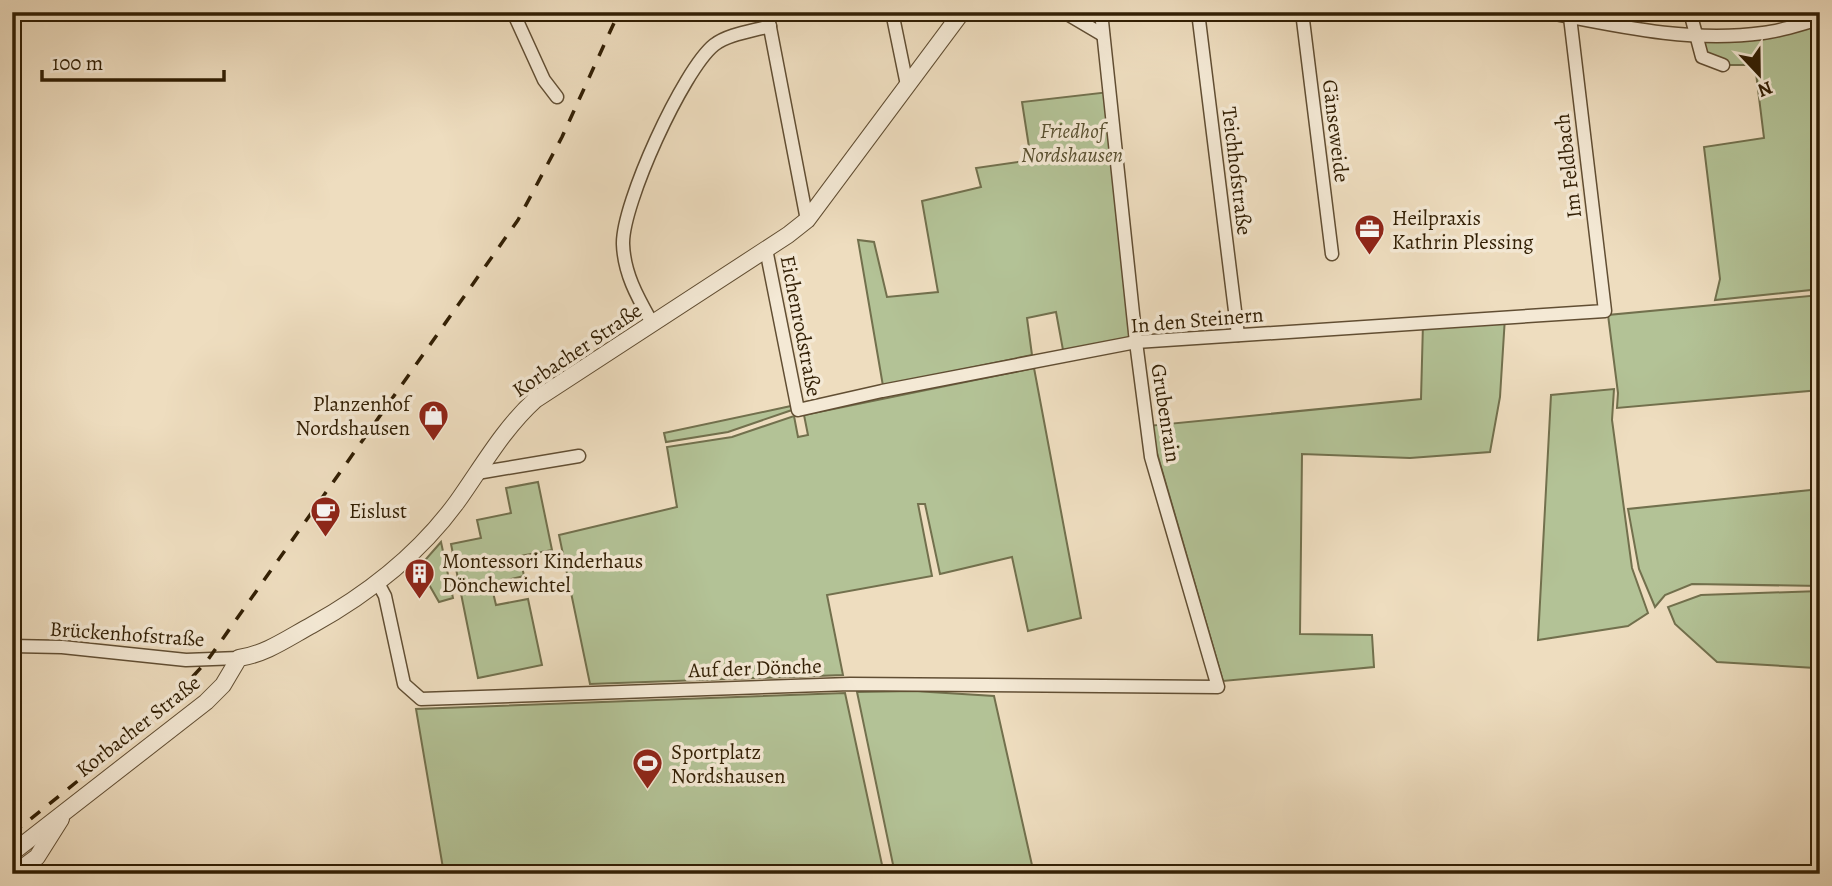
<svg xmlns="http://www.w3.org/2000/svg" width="1832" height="886" viewBox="0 0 1832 886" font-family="Alegreya,serif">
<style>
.green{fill:#b3c296;stroke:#72704d;stroke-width:2}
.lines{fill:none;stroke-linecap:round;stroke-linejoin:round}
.minor-casing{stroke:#614e33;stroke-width:15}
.tertiary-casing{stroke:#614e33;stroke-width:18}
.minor{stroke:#f4e9d5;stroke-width:12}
.tertiary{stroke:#f4e9d5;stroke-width:16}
.rail{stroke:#321f04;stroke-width:3.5;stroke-dasharray:12 12;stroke-linecap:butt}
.labels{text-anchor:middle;stroke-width:7;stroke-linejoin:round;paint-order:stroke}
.park-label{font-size:21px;font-style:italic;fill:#595030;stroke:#f4e9d5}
.street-label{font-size:21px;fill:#321f04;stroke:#f4e9d5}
.poi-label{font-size:21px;fill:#321f04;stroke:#f4e9d5;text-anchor:start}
</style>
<rect width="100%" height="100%" fill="#eeddbf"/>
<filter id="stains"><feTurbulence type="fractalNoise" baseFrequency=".00286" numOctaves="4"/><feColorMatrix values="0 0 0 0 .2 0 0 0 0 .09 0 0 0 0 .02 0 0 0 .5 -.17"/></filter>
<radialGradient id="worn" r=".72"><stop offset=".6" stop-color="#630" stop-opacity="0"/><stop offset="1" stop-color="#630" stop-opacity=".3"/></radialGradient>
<!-- green -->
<g class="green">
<path d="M1820,19V289L1715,300L1720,279L1704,147L1764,138L1755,65H1723L1702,57L1696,37Z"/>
<path d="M1109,92L1136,342L1063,350L1056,312L1027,318L1032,355L883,386L858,240L874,242L887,297L938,292L922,201L981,187L976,168L1031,160L1022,102Z"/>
<path d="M1820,295V390L1617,408L1618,393L1608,315Z"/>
<path d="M1505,317L1500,397L1490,452L1410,458L1302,454L1300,634L1372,635L1374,667L1223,681L1157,453L1147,426L1421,399L1423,323Z"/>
<path d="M1034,368L1081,618L1028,631L1012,557L940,574L925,504H918L932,576L827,595L843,675L590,684L559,535L677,507L667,447L732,437L794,416L798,437L808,435L804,415Z"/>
<path d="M1614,389L1612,420L1632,568L1648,613L1628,626L1538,640L1551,395Z"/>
<path d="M791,406L792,410L728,432L666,442L664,433Z"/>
<path d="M538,482L552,550L520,556L524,576L491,584L496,605L528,599L542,665L478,678L451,544L481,538L477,520L511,513L506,488Z"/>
<path d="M1820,489V586L1692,584L1665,595L1655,607L1639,569L1628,509Z"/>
<path d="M441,542L453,598L439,602L419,567Z"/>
<path d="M1820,591V683L1815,668L1717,662L1675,624L1668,607L1701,595Z"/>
<path d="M914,691L994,696L1034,874H895L857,692Z"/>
<path d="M845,693L884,874H444L416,709Z"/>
</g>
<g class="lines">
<defs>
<g id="minor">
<path d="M513,12L544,80L557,97"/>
<path d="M767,12L807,220"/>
<path d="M892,12L907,85"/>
<path d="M1064,12L1103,35"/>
<path d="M1198,12L1238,335"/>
<path d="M1302,12L1332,254"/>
<path d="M1545,12C1617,26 1689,43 1763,33C1782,31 1801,24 1820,19"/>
<path d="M1690,12L1702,57L1723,65"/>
<path d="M766,249L798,410L882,391L1136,342L1605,311L1570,17"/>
<path d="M652,323C638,298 624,274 623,244C622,204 683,70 714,45C728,34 753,31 770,26"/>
<path d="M477,473L579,456"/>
<path d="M378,583L385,596L404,684L421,699L850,684L1218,687L1151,457L1136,342L1101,12"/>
<path d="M12,646L62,647L186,660L239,658"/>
</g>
<g id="tertiary">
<path d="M12,853L206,702L223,685L239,658C266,654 288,638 312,625C368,594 419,554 457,502C482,467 503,429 535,400L788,235L807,220L962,12"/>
<path d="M14,874L37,857L61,819"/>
</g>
</defs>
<!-- minor casing -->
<use href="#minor" class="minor-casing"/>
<!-- tertiary casing -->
<use href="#tertiary" class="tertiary-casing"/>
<!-- minor -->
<use href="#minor" class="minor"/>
<!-- tertiary -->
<use href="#tertiary" class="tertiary"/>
<!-- rail -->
<path class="rail" d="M12,834L152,721L207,661L518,220L562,137L619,12"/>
</g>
<!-- icons -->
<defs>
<symbol id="office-pin" viewBox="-11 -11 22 30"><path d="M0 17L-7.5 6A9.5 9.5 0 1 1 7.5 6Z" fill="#8f2418" stroke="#f4e9d5"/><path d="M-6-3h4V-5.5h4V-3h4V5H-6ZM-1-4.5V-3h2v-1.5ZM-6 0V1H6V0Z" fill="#fff"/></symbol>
<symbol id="shop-pin" viewBox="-11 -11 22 30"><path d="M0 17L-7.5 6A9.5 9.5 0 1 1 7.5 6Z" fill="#8f2418" stroke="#f4e9d5"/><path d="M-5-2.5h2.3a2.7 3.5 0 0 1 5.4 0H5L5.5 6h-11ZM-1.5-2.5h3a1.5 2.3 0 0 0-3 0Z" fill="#fff"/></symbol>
<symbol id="cafe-pin" viewBox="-11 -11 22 30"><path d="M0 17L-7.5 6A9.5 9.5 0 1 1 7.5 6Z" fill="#8f2418" stroke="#f4e9d5"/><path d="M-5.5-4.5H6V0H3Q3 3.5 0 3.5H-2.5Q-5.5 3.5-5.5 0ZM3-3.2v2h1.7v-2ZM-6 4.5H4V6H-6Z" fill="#fff"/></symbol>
<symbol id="building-pin" viewBox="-11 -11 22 30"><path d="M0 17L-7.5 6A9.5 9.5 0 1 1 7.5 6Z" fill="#8f2418" stroke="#f4e9d5"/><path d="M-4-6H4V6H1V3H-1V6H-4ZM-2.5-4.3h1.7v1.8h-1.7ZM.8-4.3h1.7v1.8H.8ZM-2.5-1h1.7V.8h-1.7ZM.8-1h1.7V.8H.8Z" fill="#fff"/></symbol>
<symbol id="stadium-pin" viewBox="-11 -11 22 30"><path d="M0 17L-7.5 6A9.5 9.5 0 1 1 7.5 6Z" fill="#8f2418" stroke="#f4e9d5"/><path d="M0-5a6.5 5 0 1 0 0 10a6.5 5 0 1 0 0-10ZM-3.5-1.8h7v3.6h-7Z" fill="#fff"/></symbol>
</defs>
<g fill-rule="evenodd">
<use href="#office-pin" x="1352" y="212" width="35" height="47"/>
<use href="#shop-pin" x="416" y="398" width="35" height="47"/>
<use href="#cafe-pin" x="308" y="494" width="35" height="47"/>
<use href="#building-pin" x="402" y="556" width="35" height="47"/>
<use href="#stadium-pin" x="630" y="746" width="35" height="47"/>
</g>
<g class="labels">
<!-- park labels -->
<g class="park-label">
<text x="1072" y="138">Friedhof<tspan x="1072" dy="24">Nordshausen</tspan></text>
</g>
<!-- street labels -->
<g class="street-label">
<text transform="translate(1336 131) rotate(83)" y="7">Gänseweide</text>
<text transform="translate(1568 166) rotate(-97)" y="7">Im Feldbach</text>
<text transform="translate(1237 171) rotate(83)" y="7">Teichhofstraße</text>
<text transform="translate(1197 320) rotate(-5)" y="7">In den Steinern</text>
<text transform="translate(801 326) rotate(79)" y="7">Eichenrodstraße</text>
<text transform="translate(577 350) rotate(-34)" y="7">Korbacher Straße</text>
<text transform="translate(1166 413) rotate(81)" y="7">Grubenrain</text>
<text transform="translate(127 634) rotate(4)" y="7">Brückenhofstraße</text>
<text transform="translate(755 668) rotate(-2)" y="7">Auf der Dönche</text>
<text transform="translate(138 726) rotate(-38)" y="7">Korbacher Straße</text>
</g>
<!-- poi labels -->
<g class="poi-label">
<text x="1392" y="225">Heilpraxis<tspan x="1392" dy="24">Kathrin Plessing</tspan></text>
<text x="410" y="411" text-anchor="end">Planzenhof<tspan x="410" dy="24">Nordshausen</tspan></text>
<text x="349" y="518">Eislust</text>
<text x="442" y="568">Montessori Kinderhaus<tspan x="442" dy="24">Dönchewichtel</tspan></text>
<text x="671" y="759">Sportplatz<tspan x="671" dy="24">Nordshausen</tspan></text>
</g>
</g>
<!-- margin -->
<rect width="1832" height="886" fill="none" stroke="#eeddbf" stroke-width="42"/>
<rect x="14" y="14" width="1804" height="858" fill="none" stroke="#321f04" stroke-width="3.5"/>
<rect x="21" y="21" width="1790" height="844" fill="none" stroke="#321f04" stroke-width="2"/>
<!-- north arrow -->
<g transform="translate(1759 74) rotate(158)" stroke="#f4e9d5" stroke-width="5" paint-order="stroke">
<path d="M0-5L12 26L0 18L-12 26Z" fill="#321f04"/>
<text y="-10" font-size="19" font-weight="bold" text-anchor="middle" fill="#321f04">N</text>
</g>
<!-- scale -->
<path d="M42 70v10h182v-10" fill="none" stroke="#321f04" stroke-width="3.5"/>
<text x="52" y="70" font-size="21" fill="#321f04" stroke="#f4e9d5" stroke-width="5" paint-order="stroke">100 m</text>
<rect width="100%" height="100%" filter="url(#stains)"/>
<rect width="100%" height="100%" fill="url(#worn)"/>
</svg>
